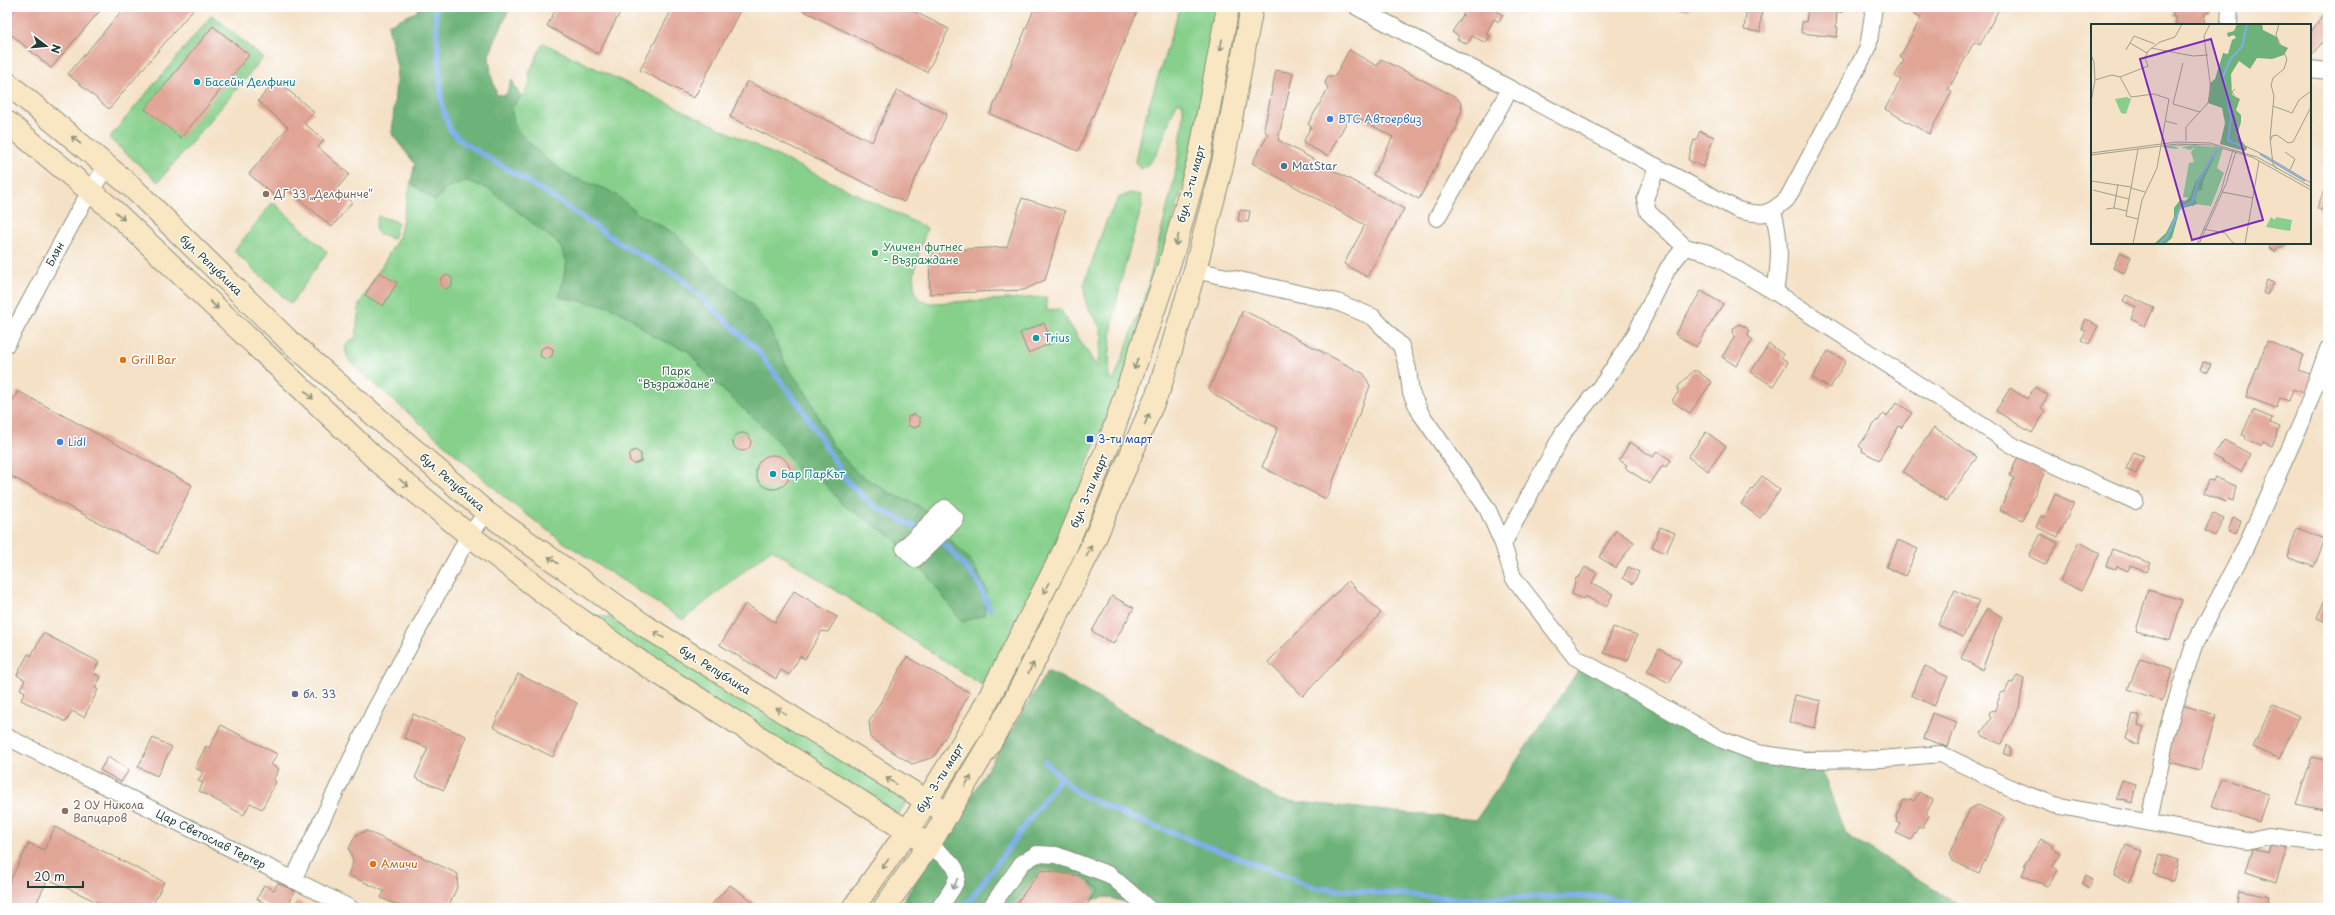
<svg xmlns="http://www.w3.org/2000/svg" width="2335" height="915" viewBox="0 0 2335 915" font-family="'Playpen Sans',sans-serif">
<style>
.green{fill:#87d08c;stroke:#538660}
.forest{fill:#6db278;stroke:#467856}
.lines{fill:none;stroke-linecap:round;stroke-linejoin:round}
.stream{stroke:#7faeea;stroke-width:5.5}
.building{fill:#e1a596}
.street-casing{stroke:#8a8f7d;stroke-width:18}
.secondary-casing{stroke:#8a8f7d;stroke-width:24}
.street{stroke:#fff;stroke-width:16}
.secondary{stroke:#f9e7c3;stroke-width:22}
.oneway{stroke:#8c927c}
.oneway2{stroke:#8f9e9a}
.culture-dot{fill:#0f9aa8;stroke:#fff;stroke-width:1.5}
.shop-dot{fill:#3f7fe0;stroke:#fff;stroke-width:1.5}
.service-dot{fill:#5c6f8a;stroke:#fff;stroke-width:1.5}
.education-dot{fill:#8d6e63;stroke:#fff;stroke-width:1.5}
.leisure-dot{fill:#2e9e5b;stroke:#fff;stroke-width:1.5}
.food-dot{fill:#e8710a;stroke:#fff;stroke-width:1.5}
.transit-dot{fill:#1a4fb4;stroke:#fff;stroke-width:1.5}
.labels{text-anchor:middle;stroke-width:3;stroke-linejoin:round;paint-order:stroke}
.culture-label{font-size:11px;fill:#0d838f;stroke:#fff;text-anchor:start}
.shop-label{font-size:11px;fill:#366cbe;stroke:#fff;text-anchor:start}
.service-label{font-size:11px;fill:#4e5e75;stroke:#fff;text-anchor:start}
.street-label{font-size:11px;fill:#1f3d34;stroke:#fff}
.education-label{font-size:11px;fill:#785e54;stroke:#fff;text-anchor:start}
.leisure-label{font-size:11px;fill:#27864d;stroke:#fff;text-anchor:start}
.food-label{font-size:11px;fill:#c56008;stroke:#fff;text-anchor:start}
.park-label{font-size:11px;fill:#39624a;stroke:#fff}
.transit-label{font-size:11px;fill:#164399;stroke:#fff;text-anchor:start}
.inset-river{fill:none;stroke:#7faeea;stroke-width:2}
.inset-road{fill:none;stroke:#9f9f8c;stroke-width:1}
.view{fill:#7b2cbf;fill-opacity:0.15;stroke:#7b2cbf;stroke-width:2}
.inset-edge{fill:none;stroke:#1f3d34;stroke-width:2}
</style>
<rect width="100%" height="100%" fill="#fff"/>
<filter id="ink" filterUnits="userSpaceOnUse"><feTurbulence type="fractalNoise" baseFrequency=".025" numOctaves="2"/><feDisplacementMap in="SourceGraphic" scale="8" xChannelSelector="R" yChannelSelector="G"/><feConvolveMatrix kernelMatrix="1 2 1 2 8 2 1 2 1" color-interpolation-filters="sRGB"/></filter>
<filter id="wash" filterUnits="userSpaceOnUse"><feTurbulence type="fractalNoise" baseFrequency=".012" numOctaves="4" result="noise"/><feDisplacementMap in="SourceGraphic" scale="16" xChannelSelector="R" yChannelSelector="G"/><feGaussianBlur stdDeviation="0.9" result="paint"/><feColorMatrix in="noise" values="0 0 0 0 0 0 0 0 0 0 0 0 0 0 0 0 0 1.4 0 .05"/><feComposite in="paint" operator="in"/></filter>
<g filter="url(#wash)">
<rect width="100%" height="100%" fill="#f4e1c6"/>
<!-- green -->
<g class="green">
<path d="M1180,7H1219L1189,166L1126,375L1089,458L1075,510L988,689L772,549L683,620L559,539L510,502L351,363C344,353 342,342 356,338L359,305L399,237L415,164L392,134L521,97L530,84L529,73L543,43L927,228C922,245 904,288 921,300C923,302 929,303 933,303L1046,297L1047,310L1060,309L1097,367L1102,337L1099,326L1086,304L1084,285L1107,219L1119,198L1130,193L1141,195L1142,207C1125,263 1108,320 1109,379L1114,380L1145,297L1175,176L1183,124V104L1178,102C1165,124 1163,158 1141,169L1135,162L1141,131Z"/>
<path d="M212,15L263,58L158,182L109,138Z"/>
<path d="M273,202L327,252L291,304L234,251Z"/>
<path d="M378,216L398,222L393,239L378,233L375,228Z"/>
<path d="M571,609L645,626L912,794L893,822Z"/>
</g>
<!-- forest -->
<g class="forest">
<path d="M417,7H510L489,55L491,75L497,95H506L512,80L521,97L511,108L515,128L547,160L572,177L608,190L619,197L637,213L676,234L728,286L750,303L768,325L785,363L808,396L832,445L857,473L892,494L917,505L926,511L931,521L904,548L891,536L843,505L816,473L797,470L783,447L770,433L711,379L688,351L652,336L632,319L611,307L559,297L567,262L559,244L489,189L466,181L447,187L435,201L411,183L415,164L392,134L397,67L388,25L418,11Z"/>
<path d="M943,532L971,561L987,591L984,615L962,622L915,559Z"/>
<path d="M1582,665L1706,728L1760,749L1817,756L1845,834L1965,908H1150L1106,897L1060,905L1054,908H898L954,824L1048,670L1279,800L1476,820Z"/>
</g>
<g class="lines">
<!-- stream -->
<g class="stream">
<path d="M435,7L442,106L450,130L464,143L547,193L624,246L677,275L757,350L803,410L847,481L872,505L921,530"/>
<path d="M937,540L947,546L979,583L990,610"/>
<path d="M1045,762L1078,793L1125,815L1317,888L1462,899L1600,896L1651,908"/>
<path d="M964,908L1061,777"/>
</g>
</g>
<g id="blocks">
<!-- building -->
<g class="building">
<path d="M17,7H103L51,68L7,31V19Z"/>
<path d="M125,7H195L109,109L68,74Z"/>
<path d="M557,7H623L598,54L547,26Z"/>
<path d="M673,7H742L694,98L640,70Z"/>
<path d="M796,7H905L949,29L927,72Z"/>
<path d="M1035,7H1139L1078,151L990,114Z"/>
<path d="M1468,7H1500L1497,12L1503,15L1499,22L1494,19L1486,34L1490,36L1486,43L1472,36L1467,44L1457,39L1459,36L1452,32Z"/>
<path d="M1670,7H1689V10Z"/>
<path d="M1747,7H1762L1760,32L1744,30Z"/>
<path d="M1808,7H1843V12H1837L1836,27H1838L1837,37L1801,33L1802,22H1806Z"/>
<path d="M1913,7H2000L1980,45L1974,42L1948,90L1952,92L1929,134L1885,109L1901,80L1895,76L1904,60L1900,57L1921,18L1913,14Z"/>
<path d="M2173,7H2210V13H2205L2204,25H2176V17H2173Z"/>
<path d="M2323,15L2328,18V35L2310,57V33Z"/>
<path d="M213,26L249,55L181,138L145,109Z"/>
<path d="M1349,50L1377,66L1381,59L1456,97L1461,103L1462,110L1457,122L1459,123L1419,199L1373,175L1393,137L1351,114L1328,156L1303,143L1311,126L1308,124L1328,89L1325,83L1328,76H1335Z"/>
<path d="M1276,70L1293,73L1278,140L1404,209L1367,277L1344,264L1365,225L1252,163L1268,135L1264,129Z"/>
<path d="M276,80L314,112L304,123L324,140L318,147L349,174L337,189L352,202L332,227L285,187L276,197L249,174L288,127L258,101Z"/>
<path d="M747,81L872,142L897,90L947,114L904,202L730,117Z"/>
<path d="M1700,131L1714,137L1703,167L1688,160L1694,140L1696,141Z"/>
<path d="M2328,181V213L2317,208Z"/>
<path d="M1022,198L1065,211L1045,280L1024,290L930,294L929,251L1007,247Z"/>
<path d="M1240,210L1250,211L1248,222L1238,221Z"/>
<path d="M2272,243H2283L2285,244L2281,249L2278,247L2276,252L2269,248Z"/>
<path d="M2120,252L2131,257L2124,273L2113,268Z"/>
<path d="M379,272L397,283L383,306L365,295Z"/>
<path d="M447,275L452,278V285L446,289L440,285L441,278Z"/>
<path d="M2267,280L2274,283L2267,295L2263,293Z"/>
<path d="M1701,291L1723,304L1696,347L1675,334Z"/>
<path d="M2126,295L2154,308L2145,326L2131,319L2136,307L2123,301Z"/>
<path d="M1243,310L1364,374L1370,386L1326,499L1262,467L1278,428L1218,397L1209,389Z"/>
<path d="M2086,319L2098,326L2089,344L2081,340L2086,331L2081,329Z"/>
<path d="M1044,323L1052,343L1028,353L1020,333Z"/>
<path d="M1739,324L1746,327L1749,331L1748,336L1753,340L1736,366L1722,357L1734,338L1733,329Z"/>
<path d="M2267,341L2304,355L2298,370L2313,375L2306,394L2293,389L2289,401L2280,398L2276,408L2246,397Z"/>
<path d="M1769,344L1783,354L1781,357L1788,362L1773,386L1751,372Z"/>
<path d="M547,346L553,349L552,356L546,360L540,356L541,349Z"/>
<path d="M1828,351L1846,361L1830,388L1812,378Z"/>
<path d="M2203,362L2211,364L2208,372L2200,369Z"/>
<path d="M1693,371H1697L1712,382L1690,413L1673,402V399L1678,393V387Z"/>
<path d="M2035,387L2048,395L2041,407L2045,412L2032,433L1996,411L2010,388L2027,399Z"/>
<path d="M18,391L192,485L158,554L7,474V411Z"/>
<path d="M1897,402L1912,413L1901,428L1899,426L1879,460L1862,451L1863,449L1859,446L1877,420L1878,421L1883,414L1887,416Z"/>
<path d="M2253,410L2272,418L2270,423L2280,427L2272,446L2263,442L2261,446L2245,439L2246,436L2242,435Z"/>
<path d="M914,414L920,418V425L914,428L908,425V417Z"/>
<path d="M1934,427L1977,457L1946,501L1903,472Z"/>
<path d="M1706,432L1726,446L1708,471L1688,457Z"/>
<circle cx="742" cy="442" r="9"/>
<path d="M2224,440L2250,454L2241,472L2213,456Z"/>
<path d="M1630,442L1653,457L1657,451L1671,460L1666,467L1663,465L1650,484L1625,468L1627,465L1619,460Z"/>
<path d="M635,450L641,454V461L634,464L629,460L630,453Z"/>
<path d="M2134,452L2144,456L2136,474L2126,469Z"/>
<circle cx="773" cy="472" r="17"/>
<path d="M2018,456L2046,469L2023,520L2000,510L2014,478L2010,476Z"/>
<path d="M1762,476L1780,490L1760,518L1741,504Z"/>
<path d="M2215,477L2236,486L2233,501L2227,499L2226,502L2204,493L2209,480L2213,481Z"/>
<path d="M2055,494L2074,503L2058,537L2036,527L2041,516L2045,517Z"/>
<path d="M2213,513L2224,518L2215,536L2205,531Z"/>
<path d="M2233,518L2241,521L2236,534L2228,531Z"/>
<path d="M1660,527L1675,533L1666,553L1652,547Z"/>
<path d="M2297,528L2325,539L2314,567L2287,557Z"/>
<path d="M1616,530L1634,542L1616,568L1599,557Z"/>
<path d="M2041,534L2058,543L2046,565L2029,556Z"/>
<path d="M1898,540L1918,549L1905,576L1886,567Z"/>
<path d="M2079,542L2100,553L2081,591L2060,580Z"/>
<path d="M2112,549L2151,563L2147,572L2130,566L2128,571L2117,566L2116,569L2106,566Z"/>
<path d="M1585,567L1597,573L1592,583L1613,594L1606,607L1585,596L1583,599L1572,594L1576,578L1580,576Z"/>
<path d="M1628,567L1639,572L1633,584L1623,578Z"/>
<path d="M1348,581L1381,613L1303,696L1268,662Z"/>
<path d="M1955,590L1979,602L1963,637L1938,625Z"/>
<path d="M2148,590L2182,600L2170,641L2136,631Z"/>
<path d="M794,591L837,617L828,632L822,631L805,659L800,656L789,675L781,670L776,679L720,645L745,604L775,622Z"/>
<path d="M2328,592V623L2317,618Z"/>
<path d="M1112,596L1134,608L1113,644L1092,631Z"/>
<path d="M1987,608L2002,617L1982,670L1961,658Z"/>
<path d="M1613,627L1637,635L1628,661L1604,653Z"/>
<path d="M43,633L99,662L93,673L101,677L95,688L98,690L84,717L72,711L66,722L21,700L25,692L20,689L25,680L17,675L28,654L31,656Z"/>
<path d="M1659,649L1681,661L1669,683L1647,671Z"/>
<path d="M907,657L970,693L934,757L912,764L871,738L869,722Z"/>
<path d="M2140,658L2173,669L2162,701L2128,689Z"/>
<path d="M1925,666L1948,677L1934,706L1911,695Z"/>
<path d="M518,674L577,703L553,757L493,727Z"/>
<path d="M2017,675L2024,678L2019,708L2001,744L1983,736L1981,733L1991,718L1989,715L1991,711L1995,710L2001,693L2005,692L2010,682L2013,683Z"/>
<path d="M1795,695L1821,701L1815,728L1789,722Z"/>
<path d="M2273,704L2299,716L2279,759L2253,747Z"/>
<path d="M2182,705L2216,715L2200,770L2166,761Z"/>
<path d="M1932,713L1957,722L1948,747L1923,738Z"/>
<path d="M413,714L466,736L444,790L415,778L428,748L404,738Z"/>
<path d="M2133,714L2140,716L2138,725L2144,727L2138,745L2126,739Z"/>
<path d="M221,725L277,754L271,765L279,769L273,780L276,782L262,809L250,803L244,815L199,791L203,783L198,781L203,772L195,768L206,746L209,748Z"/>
<path d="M153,738L172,747L157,776L138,767Z"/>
<path d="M2007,745L2011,750L2010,756L2004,754Z"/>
<path d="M108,757L129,770L121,782L100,770Z"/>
<path d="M2312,757L2328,761V811L2296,804Z"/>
<path d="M2222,778L2268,794L2259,822L2212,806Z"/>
<path d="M2122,780L2136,784L2132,803L2126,801L2127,800L2116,799Z"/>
<path d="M1919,792L1933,800L1926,814L1929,816L1922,828L1919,826L1911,840L1896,833L1901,824L1897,822L1896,816L1903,801L1910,799L1914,801Z"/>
<path d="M1978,805L2004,817L1979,873L1952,861L1949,854L1970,809Z"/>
<path d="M55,827L164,882L151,908H110L48,879L34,908H7V887L29,843L44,850Z"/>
<path d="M367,831L458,874L457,887L448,908H404L381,898L384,891L348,875L353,862L349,848L356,835Z"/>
<path d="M2041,839L2053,845L2052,848L2060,853L2053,867L2058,870L2047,886L2022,875L2026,866L2024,865Z"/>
<path d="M2271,843L2287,848L2276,882L2246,872L2253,848L2268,853Z"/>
<path d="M2126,845L2142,851L2130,882L2114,876Z"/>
<path d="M2159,854L2178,860L2173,881L2153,874Z"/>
<path d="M1041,870L1081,876L1096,891L1085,908H1013Z"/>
<path d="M2086,875L2093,879L2089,888L2082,884Z"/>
<path d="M278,883L295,891L287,908H266L268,905L257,899L264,885L274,890Z"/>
<path d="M730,885L762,908H708Z"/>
<path d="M2239,891L2269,897L2267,908H2236Z"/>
<path d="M297,901L311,908H293Z"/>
</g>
</g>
</g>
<g filter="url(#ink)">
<use href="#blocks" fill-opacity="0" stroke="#8a8f7d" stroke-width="1"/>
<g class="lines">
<defs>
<g id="street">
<path d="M1357,7L1738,210C1762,216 1768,216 1787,199L1868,48L1874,7"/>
<path d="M2229,25L2230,7"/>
<path d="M2310,69L2328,71"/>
<path d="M1657,167L1645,199L1648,212L1685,247"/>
<path d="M1773,211C1781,240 1780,263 1775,292"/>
<path d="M1437,218L1510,89"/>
<path d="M1195,270L1337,302L1373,317L1401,346L1408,369L1411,393L1421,414L1487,508L1503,544L1513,577L1575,657L1720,739L1757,753L1804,760L1881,759L1941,754L2017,791L2055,805L2247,841L2268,836L2328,844"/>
<path d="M7,344L79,210L107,165"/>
<path d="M945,508L956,519L915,559L904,548Z"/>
<path d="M1503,544L1563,433L1605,381L1636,333L1668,268L1685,247L1709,253L1775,292L2017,448L2135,501"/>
<path d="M7,737L350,908"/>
<path d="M2149,821L2168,727L2194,645L2244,550L2303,419L2328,349"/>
<path d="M929,845C964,871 965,872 939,908"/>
<path d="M293,880L375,710L469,535L487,513"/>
<path d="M990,908L1022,863L1037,854L1056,855L1110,875L1148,908"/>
</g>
<g id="secondary">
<path d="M7,83L133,188L290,342L487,513L645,626L948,814"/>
<path d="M7,122L114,211L380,463L469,535L553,600L630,655L929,845"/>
<path d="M853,908L907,832L980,715L1065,549L1108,446L1173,253L1200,155L1228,7"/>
<path d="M884,908L929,845L1010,709L1090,550L1160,387L1195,270L1223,162L1252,7"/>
</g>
</defs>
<!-- street casing -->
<use href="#street" class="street-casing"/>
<!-- secondary casing -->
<use href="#secondary" class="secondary-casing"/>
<!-- street -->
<use href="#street" class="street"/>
<!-- secondary -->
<use href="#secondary" class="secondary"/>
</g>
<!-- one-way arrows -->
<defs><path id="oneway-shaft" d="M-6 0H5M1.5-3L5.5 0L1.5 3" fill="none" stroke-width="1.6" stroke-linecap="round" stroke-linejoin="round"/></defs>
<g class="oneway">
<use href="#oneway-shaft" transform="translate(1221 45) rotate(101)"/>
<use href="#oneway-shaft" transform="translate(76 140) rotate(-140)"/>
<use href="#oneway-shaft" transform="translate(120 216) rotate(43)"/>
<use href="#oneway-shaft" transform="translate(1177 240) rotate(105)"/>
<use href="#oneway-shaft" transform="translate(214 305) rotate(43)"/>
<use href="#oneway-shaft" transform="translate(1136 364) rotate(109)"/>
<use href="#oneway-shaft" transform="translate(309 395) rotate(44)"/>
<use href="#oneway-shaft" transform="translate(1147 419) rotate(-67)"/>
<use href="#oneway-shaft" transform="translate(404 483) rotate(39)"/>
<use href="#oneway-shaft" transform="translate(1089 551) rotate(-65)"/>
<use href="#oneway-shaft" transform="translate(553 560) rotate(-145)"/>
<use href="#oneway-shaft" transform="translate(1046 588) rotate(116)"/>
<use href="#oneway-shaft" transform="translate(659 635) rotate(-148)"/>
<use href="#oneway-shaft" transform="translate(1031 668) rotate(-63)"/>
<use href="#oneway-shaft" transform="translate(781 711) rotate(-148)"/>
<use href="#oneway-shaft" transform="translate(891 781) rotate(-148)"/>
<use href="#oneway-shaft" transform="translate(968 781) rotate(-59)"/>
<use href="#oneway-shaft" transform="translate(885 864) rotate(125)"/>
</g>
<use class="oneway2" href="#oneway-shaft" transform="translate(955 884) rotate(115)"/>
</g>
<!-- markers -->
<g class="culture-dot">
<circle cx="197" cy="82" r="4"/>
<circle cx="1036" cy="338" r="4"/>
<circle cx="773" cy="474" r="4"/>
</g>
<g class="shop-dot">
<circle cx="1330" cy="119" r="4"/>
<circle cx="60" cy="442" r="4"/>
</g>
<g class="service-dot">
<circle cx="1284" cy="166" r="4"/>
<circle cx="295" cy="694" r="4"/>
</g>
<g class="education-dot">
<circle cx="266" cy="194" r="4"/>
<circle cx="65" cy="811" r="4"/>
</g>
<circle class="leisure-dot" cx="875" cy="253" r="4"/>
<g class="food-dot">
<circle cx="123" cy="360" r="4"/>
<circle cx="373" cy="864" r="4"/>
</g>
<rect class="transit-dot" x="1086" y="435" width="8" height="8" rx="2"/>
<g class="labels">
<!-- culture labels -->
<g class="culture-label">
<text x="205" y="86">Басейн Делфини</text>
<text x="1044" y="342">Trius</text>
<text x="781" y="478">Бар ПарКът</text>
</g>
<!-- shop labels -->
<g class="shop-label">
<text x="1338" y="123">ВТС Автоервиз</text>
<text x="68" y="446">Lidl</text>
</g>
<!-- service labels -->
<g class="service-label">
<text x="1292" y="170">MatStar</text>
<text x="303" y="698">бл. 33</text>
</g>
<!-- street labels -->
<g class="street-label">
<text transform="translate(1191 184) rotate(-75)" y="4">бул. 3-ти март</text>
<text transform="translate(55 254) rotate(-62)" y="4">Блян</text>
<text transform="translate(211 265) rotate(44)" y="4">бул. Република</text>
<text transform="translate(452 482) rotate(41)" y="4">бул. Република</text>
<text transform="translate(1089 491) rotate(-67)" y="4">бул. 3-ти март</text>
<text transform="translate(715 670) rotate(32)" y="4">бул. Република</text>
<text transform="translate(940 778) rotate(-58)" y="4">бул. 3-ти март</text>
<text transform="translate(211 839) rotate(26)" y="4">Цар Светослав Тертер</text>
</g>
<!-- education labels -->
<g class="education-label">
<text x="274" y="198">ДГ 33 „Делфинче“</text>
<text x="73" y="809">2 ОУ Никола<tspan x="73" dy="13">Вапцаров</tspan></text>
</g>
<!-- leisure labels -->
<g class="leisure-label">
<text x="883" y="251">Уличен фитнес<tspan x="883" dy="13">- Възраждане</tspan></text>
</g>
<!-- food labels -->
<g class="food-label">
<text x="131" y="364">Grill Bar</text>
<text x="381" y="868">Амичи</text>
</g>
<!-- park labels -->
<g class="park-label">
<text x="676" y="375">Парк<tspan x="676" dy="13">"Възраждане"</tspan></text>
</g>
<!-- transit labels -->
<g class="transit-label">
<text x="1098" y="443">3-ти март</text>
</g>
</g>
<!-- overview -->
<g transform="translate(2091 24)">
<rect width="220" height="220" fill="#f4e1c6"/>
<path d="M36,73L40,75L35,90L30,89L24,75ZM93,120L132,124L126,144L133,149L120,182L104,180L102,183L98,174L92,173L98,139L103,138L100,128L104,123L99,126L90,123L105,121L82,122L88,124L85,125L70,123ZM180,193L184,196L185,193L201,196L199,207L175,203Z" fill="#87d08c"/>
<path d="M146,0H171L172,6L186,13L188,20L197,24L193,31L181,35L166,34L159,45L148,37L140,50L141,71L149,75L145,86L150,91V98L146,111L156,124L154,127L129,120L134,99L131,84L117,79L119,59L124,55L132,29L137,30L141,16L145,14L143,11L137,13L136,9L143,7ZM120,133L123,134L113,155L111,166L107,167L104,174L106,180L89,185L81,214L74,220H63L75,209L83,193V184L89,176L94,177L99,173L104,159L118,139Z" fill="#6db278"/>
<path class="inset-river" d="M138,117L153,123M137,118L140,94L132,52L140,34L151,23L156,0M169,130L214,157M68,220L76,213L89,184L101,178L107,158L126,126"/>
<path class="inset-road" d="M39,19L56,29M60,24L102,32L117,31M35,26L43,12L64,20M0,31L3,38L4,56M92,39L82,80L109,88M29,53L57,42L54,34L57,27L69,18L84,13L91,0M144,65L141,68L145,76L142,81L148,99L144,117L177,133L220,159M0,78L4,56L21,51L29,53L40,73L63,70L78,75L66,144L51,176L42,220M182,82L201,89L208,76L220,67M74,97L86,100M180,116L181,112L186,111L197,119L202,118L220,83M95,117V103L117,79L120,66L113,12L119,0M47,125L35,192L47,195M146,125L147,122L156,125M194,128L204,135L199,146M0,129L86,118L119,119L166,133L220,163M0,131L86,120L120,121L161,133L220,166M186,145L182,140L179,115L183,72L180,61L182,54L193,45L196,35L185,11L188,0M0,157L40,163M40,164L54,168M2,166L38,175M131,168L162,174M23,184L36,187M15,185L23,184L27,160M112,205L134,209L142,219L147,220M106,220L130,167L142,126M108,220L135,160L145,127M154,220L168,137"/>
<path class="view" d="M120,15L172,196L101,216L49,35Z"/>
<rect width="220" height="220" class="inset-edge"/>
</g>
<!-- margin -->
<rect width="2335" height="915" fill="none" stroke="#fff" stroke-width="24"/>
<!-- north arrow -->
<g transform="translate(46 46) rotate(106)" stroke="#ffffff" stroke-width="3" paint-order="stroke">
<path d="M0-3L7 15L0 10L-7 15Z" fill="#1f3d34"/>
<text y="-6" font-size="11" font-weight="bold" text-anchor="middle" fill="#1f3d34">N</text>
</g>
<!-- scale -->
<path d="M28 881v6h55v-6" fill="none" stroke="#1f3d34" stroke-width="2"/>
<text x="34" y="881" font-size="12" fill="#1f3d34" stroke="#ffffff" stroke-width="3" paint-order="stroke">20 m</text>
</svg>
